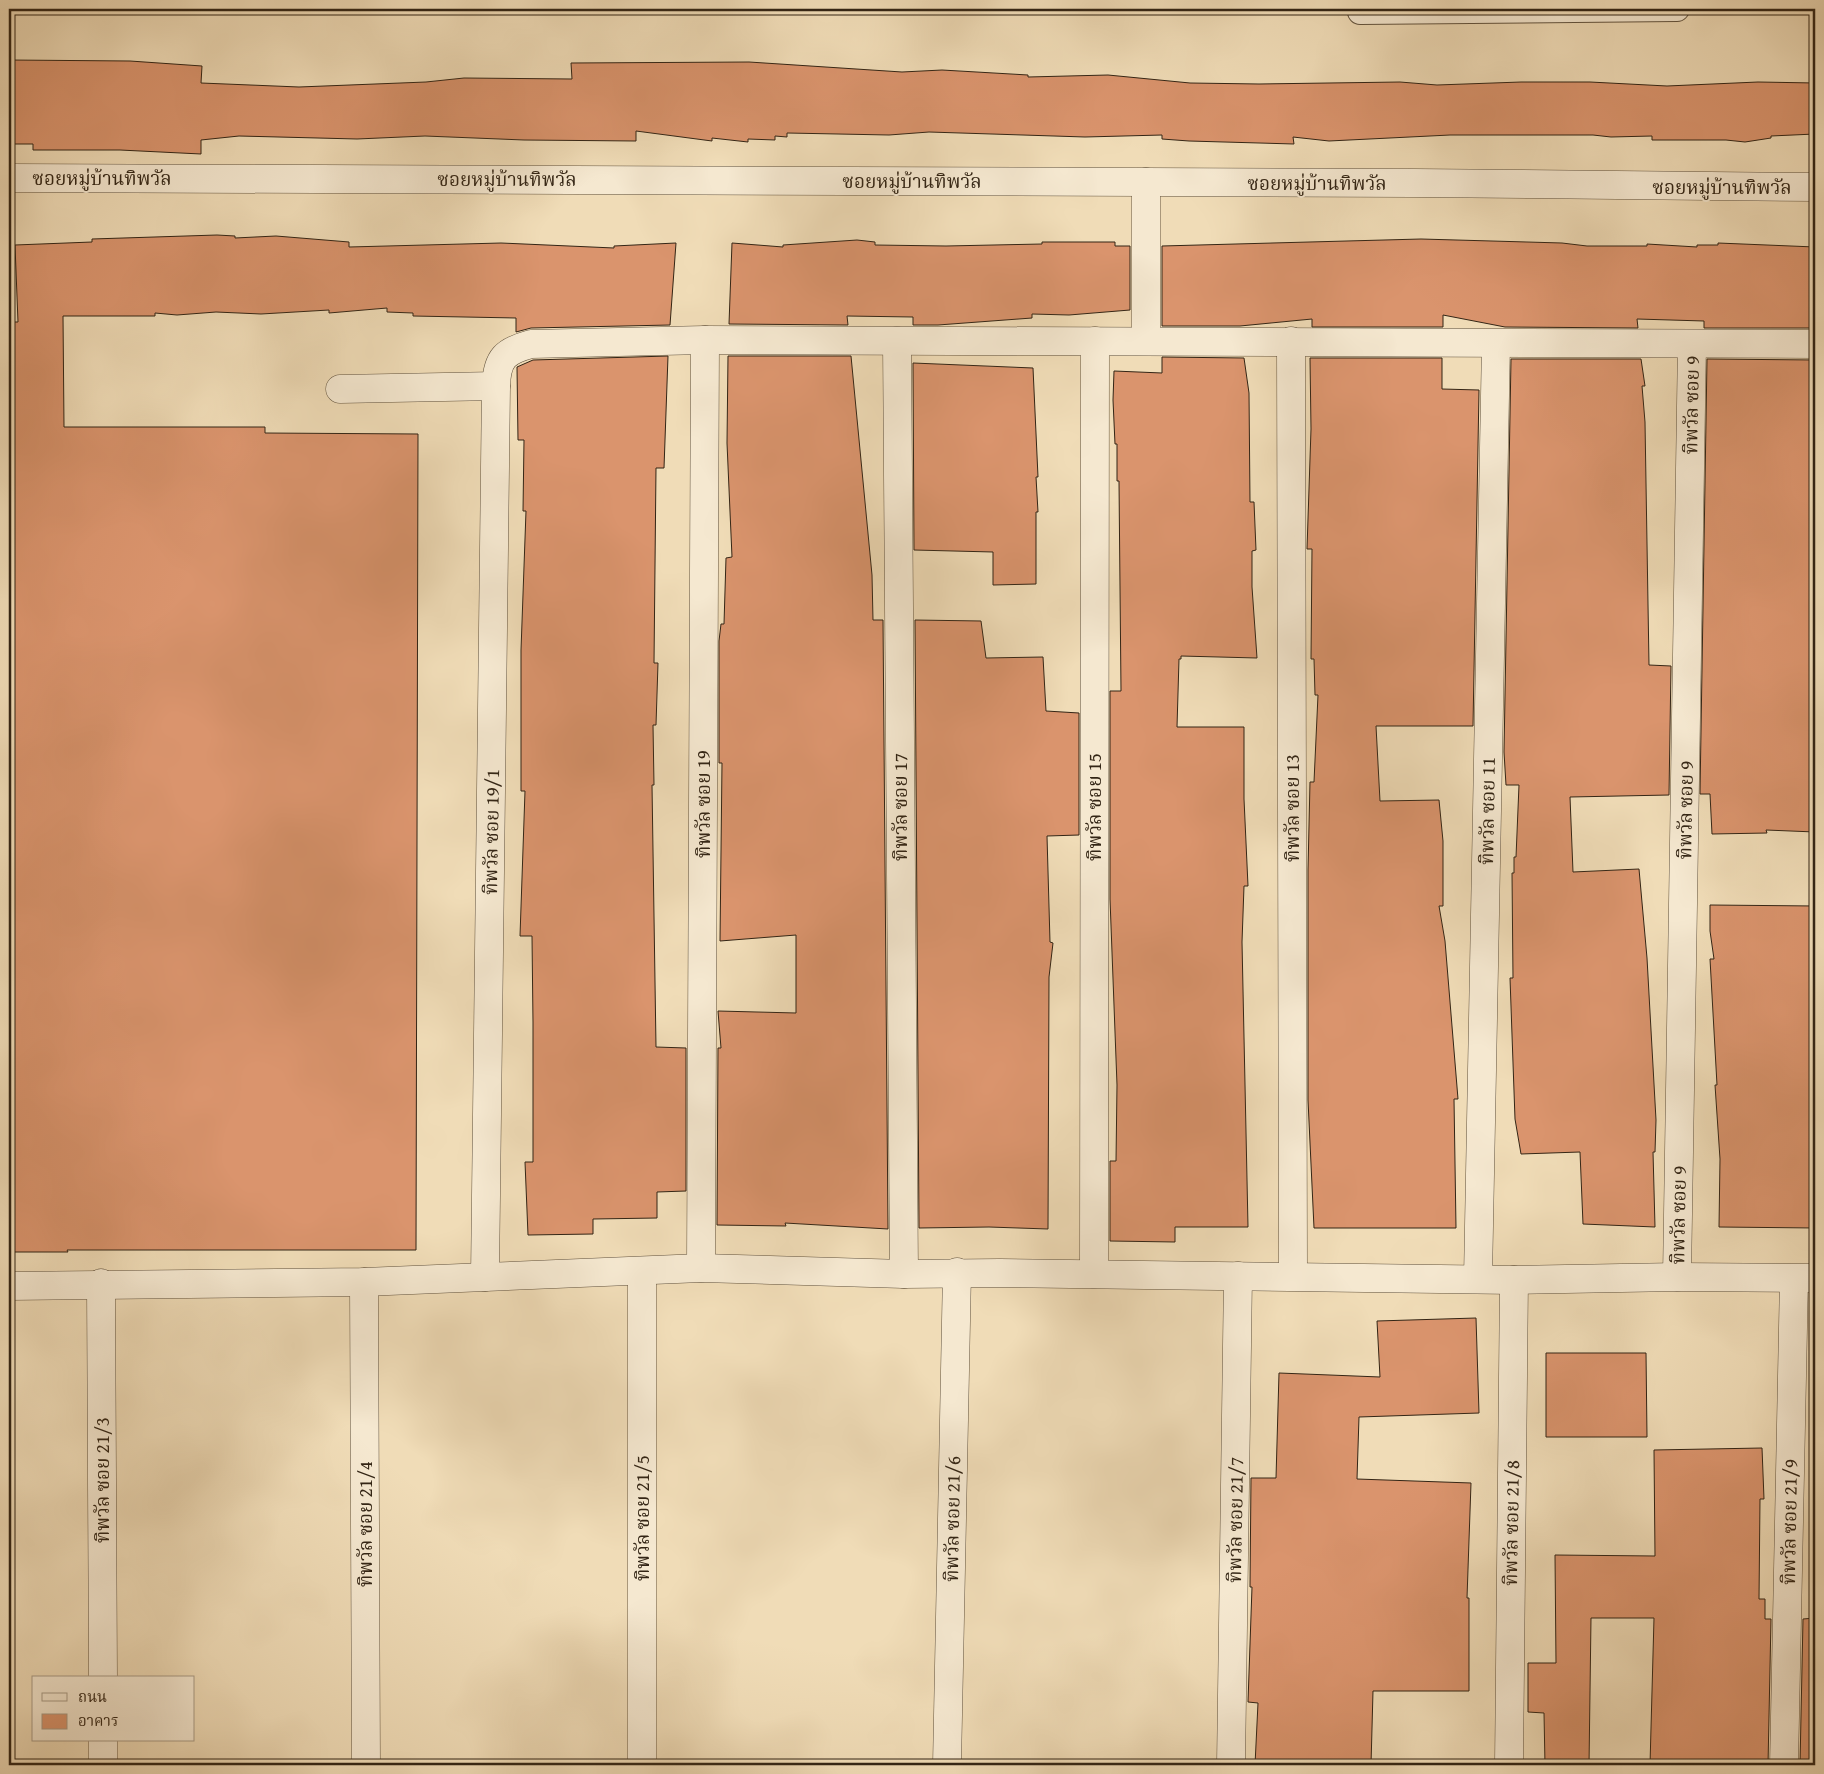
<svg xmlns="http://www.w3.org/2000/svg" width="1824" height="1774" viewBox="0 0 1824 1774" font-family="'Gentium Book Plus','Noto Serif Thai',serif">
<style>
.building{fill:#da946d;stroke:#332515}
.lines{fill:none;stroke-linecap:round;stroke-linejoin:round}
.service-casing{stroke:#62533e;stroke-width:26}
.minor-casing{stroke:#62533e;stroke-width:29}
.service{stroke:#f5e8d0;stroke-width:24}
.minor{stroke:#f5e8d0;stroke-width:28}
.labels{text-anchor:middle;stroke-width:4;stroke-linejoin:round;paint-order:stroke}
.street-label{font-size:19px;fill:#332515;stroke:#f5e8d0}
</style>
<rect width="100%" height="100%" fill="#f0dcb7"/>
<filter id="stains"><feTurbulence type="fractalNoise" baseFrequency=".004" numOctaves="4"/><feColorMatrix values="0 0 0 0 .2 0 0 0 0 .09 0 0 0 0 .02 0 0 0 .5 -.17"/></filter>
<radialGradient id="worn" r=".72"><stop offset=".6" stop-color="#630" stop-opacity="0"/><stop offset="1" stop-color="#630" stop-opacity=".3"/></radialGradient>
<!-- building -->
<g class="building">
<path d="M9,60L130,61L202,66L201,83L299,87L426,82L464,78L572,79L571,63L749,62L902,72L942,70L1028,75V77L1108,75L1190,83L1259,84L1400,82L1437,85L1521,82H1590L1667,86L1758,82L1815,83V134L1771,136V138L1745,142L1726,140H1652V136L1611,137L1593,135H1450L1329,141L1293,137L1294,144L1189,141L1162,139V135L1085,137L929,132L889,135L787,133V137L775,136V140L748,139V142L712,138V141L636,131V141L524,140L425,136L357,139L239,136L201,140V154L120,150H33V144H9Z"/>
<path d="M217,235L235,236V238L276,236L349,242V247L501,243L614,248V246L676,243L670,325L531,328L516,332V318L413,316V313L387,312V308L329,313V310L261,314L216,312L177,315L155,313V316H63L64,427H265V433L418,434L416,1250H67L68,1252H9V322H18L15,245L92,242V239Z"/>
<path d="M1421,239L1562,243L1587,246H1647V244L1697,247V245H1718V243L1815,247V328H1704V321L1637,319L1638,328L1505,327L1443,315V327H1312V319L1240,326H1162V246Z"/>
<path d="M857,240L875,242V245L946,246L1042,244V242H1115V246H1130V310L1069,315L1032,314V318L938,325H913V317L847,316L848,325L729,324L732,243L783,247V245Z"/>
<path d="M668,356L664,468H656L654,663H658L656,725H653L654,785H652L656,1047L686,1048V1191L657,1192V1218L593,1219V1234L528,1235L525,1162H533V1022L532,936H520L525,791H521V650L526,511H523L524,440H518L517,367L533,360Z"/>
<path d="M728,356H851L872,575L873,620H883L888,1229L785,1223L786,1226L717,1225L718,1048H721L718,1011L796,1013V935L720,941L722,763H719V641L721,624H724L726,558L732,557L727,443Z"/>
<path d="M1162,357L1244,358L1249,393L1250,502H1254L1256,550L1252,551V587L1257,658L1181,656V659H1179L1177,727H1244V799L1248,886H1244L1242,942L1248,1227H1175V1242L1110,1241V1161H1116L1117,1085L1110,899V691H1121L1119,481H1117V444H1115L1113,400L1114,371L1162,373Z"/>
<path d="M1310,358H1442V389L1479,390L1473,726H1376L1380,801L1439,800L1443,841V906H1439L1445,941L1458,1099H1454L1456,1228H1314L1308,1100V870L1310,782H1314L1318,695H1315L1314,659H1311L1312,549H1307L1311,429Z"/>
<path d="M1511,359H1641L1645,386H1642L1645,422L1649,665L1671,666L1669,795L1570,797L1573,872L1639,869L1647,958L1656,1120L1655,1152H1653L1655,1227L1583,1224L1580,1152L1521,1154L1515,1119L1510,978H1513L1512,873H1514V857H1516L1519,785H1506L1504,752Z"/>
<path d="M1707,359L1815,360V832L1766,830L1767,833L1712,834L1710,794H1700Z"/>
<path d="M913,363L1033,368L1038,477H1036L1038,512H1036V584L993,585V552L914,550Z"/>
<path d="M915,620L981,621L986,658L1043,657L1046,711L1079,713V835L1047,836L1050,942L1053,943L1049,977L1048,1229L989,1227L919,1228Z"/>
<path d="M1710,905L1815,906V1228L1719,1227L1720,1159L1715,1085H1717L1710,959H1714L1710,931Z"/>
<path d="M1476,1318L1479,1413L1359,1417L1357,1479L1471,1483L1467,1598H1469V1691H1373L1371,1765H1255L1258,1703L1248,1702L1252,1587H1250L1251,1478H1276L1279,1373L1380,1377L1377,1321Z"/>
<path d="M1546,1353H1646L1647,1437H1546Z"/>
<path d="M1762,1448L1764,1499H1760L1759,1599H1765V1619H1771L1768,1765H1650L1654,1618H1591L1589,1765H1545L1544,1713L1528,1712V1663H1556L1555,1555L1655,1556L1654,1450Z"/>
<path d="M1815,1618V1765H1800L1803,1619Z"/>
</g>
<g class="lines">
<defs>
<path id="service" d="M1360,12L1677,9"/>
<g id="minor">
<path d="M9,178L1415,183L1815,187"/>
<path d="M1146,182V341"/>
<path d="M897,341L904,1274"/>
<path d="M1291,341L1293,1276"/>
<path d="M340,389L496,386"/>
<path d="M701,1268L705,340"/>
<path d="M1094,1274L1095,341"/>
<path d="M485,1277L496,386C497,358 505,351 531,344L705,340L1815,344"/>
<path d="M1677,1277L1692,344"/>
<path d="M1478,1278L1496,344"/>
<path d="M364,1282L366,1765"/>
<path d="M101,1283L103,1678"/>
<path d="M9,1286L364,1282L701,1268L904,1274L1000,1273L1514,1280L1677,1277L1815,1278"/>
<path d="M103,1740V1765"/>
<path d="M642,1765V1271"/>
<path d="M947,1765L957,1272"/>
<path d="M1231,1765L1238,1276"/>
<path d="M1509,1765L1514,1280"/>
<path d="M1784,1765L1794,1279"/>
</g>
</defs>
<!-- service casing -->
<use href="#service" class="service-casing"/>
<!-- minor casing -->
<use href="#minor" class="minor-casing"/>
<!-- service -->
<use href="#service" class="service"/>
<!-- minor -->
<use href="#minor" class="minor"/>
</g>
<g class="labels">
<!-- street labels -->
<g class="street-label">
<text x="102" y="185">ซอยหมู่บ้านทิพวัล</text>
<text x="507" y="186">ซอยหมู่บ้านทิพวัล</text>
<text x="912" y="188">ซอยหมู่บ้านทิพวัล</text>
<text x="1317" y="190">ซอยหมู่บ้านทิพวัล</text>
<text x="1722" y="194">ซอยหมู่บ้านทิพวัล</text>
<text transform="translate(1691 405) rotate(-89)" y="7">ทิพวัล ซอย 9</text>
<text transform="translate(703 804) rotate(-90)" y="7">ทิพวัล ซอย 19</text>
<text transform="translate(900 807) rotate(-90)" y="7">ทิพวัล ซอย 17</text>
<text transform="translate(1094 807) rotate(-90)" y="7">ทิพวัล ซอย 15</text>
<text transform="translate(1292 808) rotate(-90)" y="7">ทิพวัล ซอย 13</text>
<text transform="translate(1685 810) rotate(-89)" y="7">ทิพวัล ซอย 9</text>
<text transform="translate(1487 811) rotate(-89)" y="7">ทิพวัล ซอย 11</text>
<text transform="translate(491 832) rotate(-89)" y="7">ทิพวัล ซอย 19/1</text>
<text transform="translate(1678 1215) rotate(-89)" y="7">ทิพวัล ซอย 9</text>
<text transform="translate(102 1480) rotate(-90)" y="7">ทิพวัล ซอย 21/3</text>
<text transform="translate(642 1518) rotate(-90)" y="7">ทิพวัล ซอย 21/5</text>
<text transform="translate(952 1519) rotate(-89)" y="7">ทิพวัล ซอย 21/6</text>
<text transform="translate(1235 1520) rotate(-89)" y="7">ทิพวัล ซอย 21/7</text>
<text transform="translate(1789 1522) rotate(-89)" y="7">ทิพวัล ซอย 21/9</text>
<text transform="translate(1511 1523) rotate(-89)" y="7">ทิพวัล ซอย 21/8</text>
<text transform="translate(365 1524) rotate(-90)" y="7">ทิพวัล ซอย 21/4</text>
</g>
</g>
<!-- margin -->
<rect width="1824" height="1774" fill="none" stroke="#f0dcb7" stroke-width="30"/>
<rect x="10" y="10" width="1804" height="1754" fill="none" stroke="#332515" stroke-width="2.5"/>
<rect x="15" y="15" width="1794" height="1744" fill="none" stroke="#332515"/>
<!-- legend -->
<rect x="32" y="1676" width="162" height="65" fill="#f5e8d0" stroke="#a79a85"/>
<rect x="42" y="1693" width="25" height="8" fill="#f5e8d0" stroke="#a79a85"/>
<text x="78" y="1702" font-size="15" fill="#332515">ถนน</text>
<rect x="42" y="1714" width="25" height="15" fill="#da946d" stroke="#a79a85"/>
<text x="78" y="1726" font-size="15" fill="#332515">อาคาร</text>
<rect width="100%" height="100%" filter="url(#stains)"/>
<rect width="100%" height="100%" fill="url(#worn)"/>
</svg>
